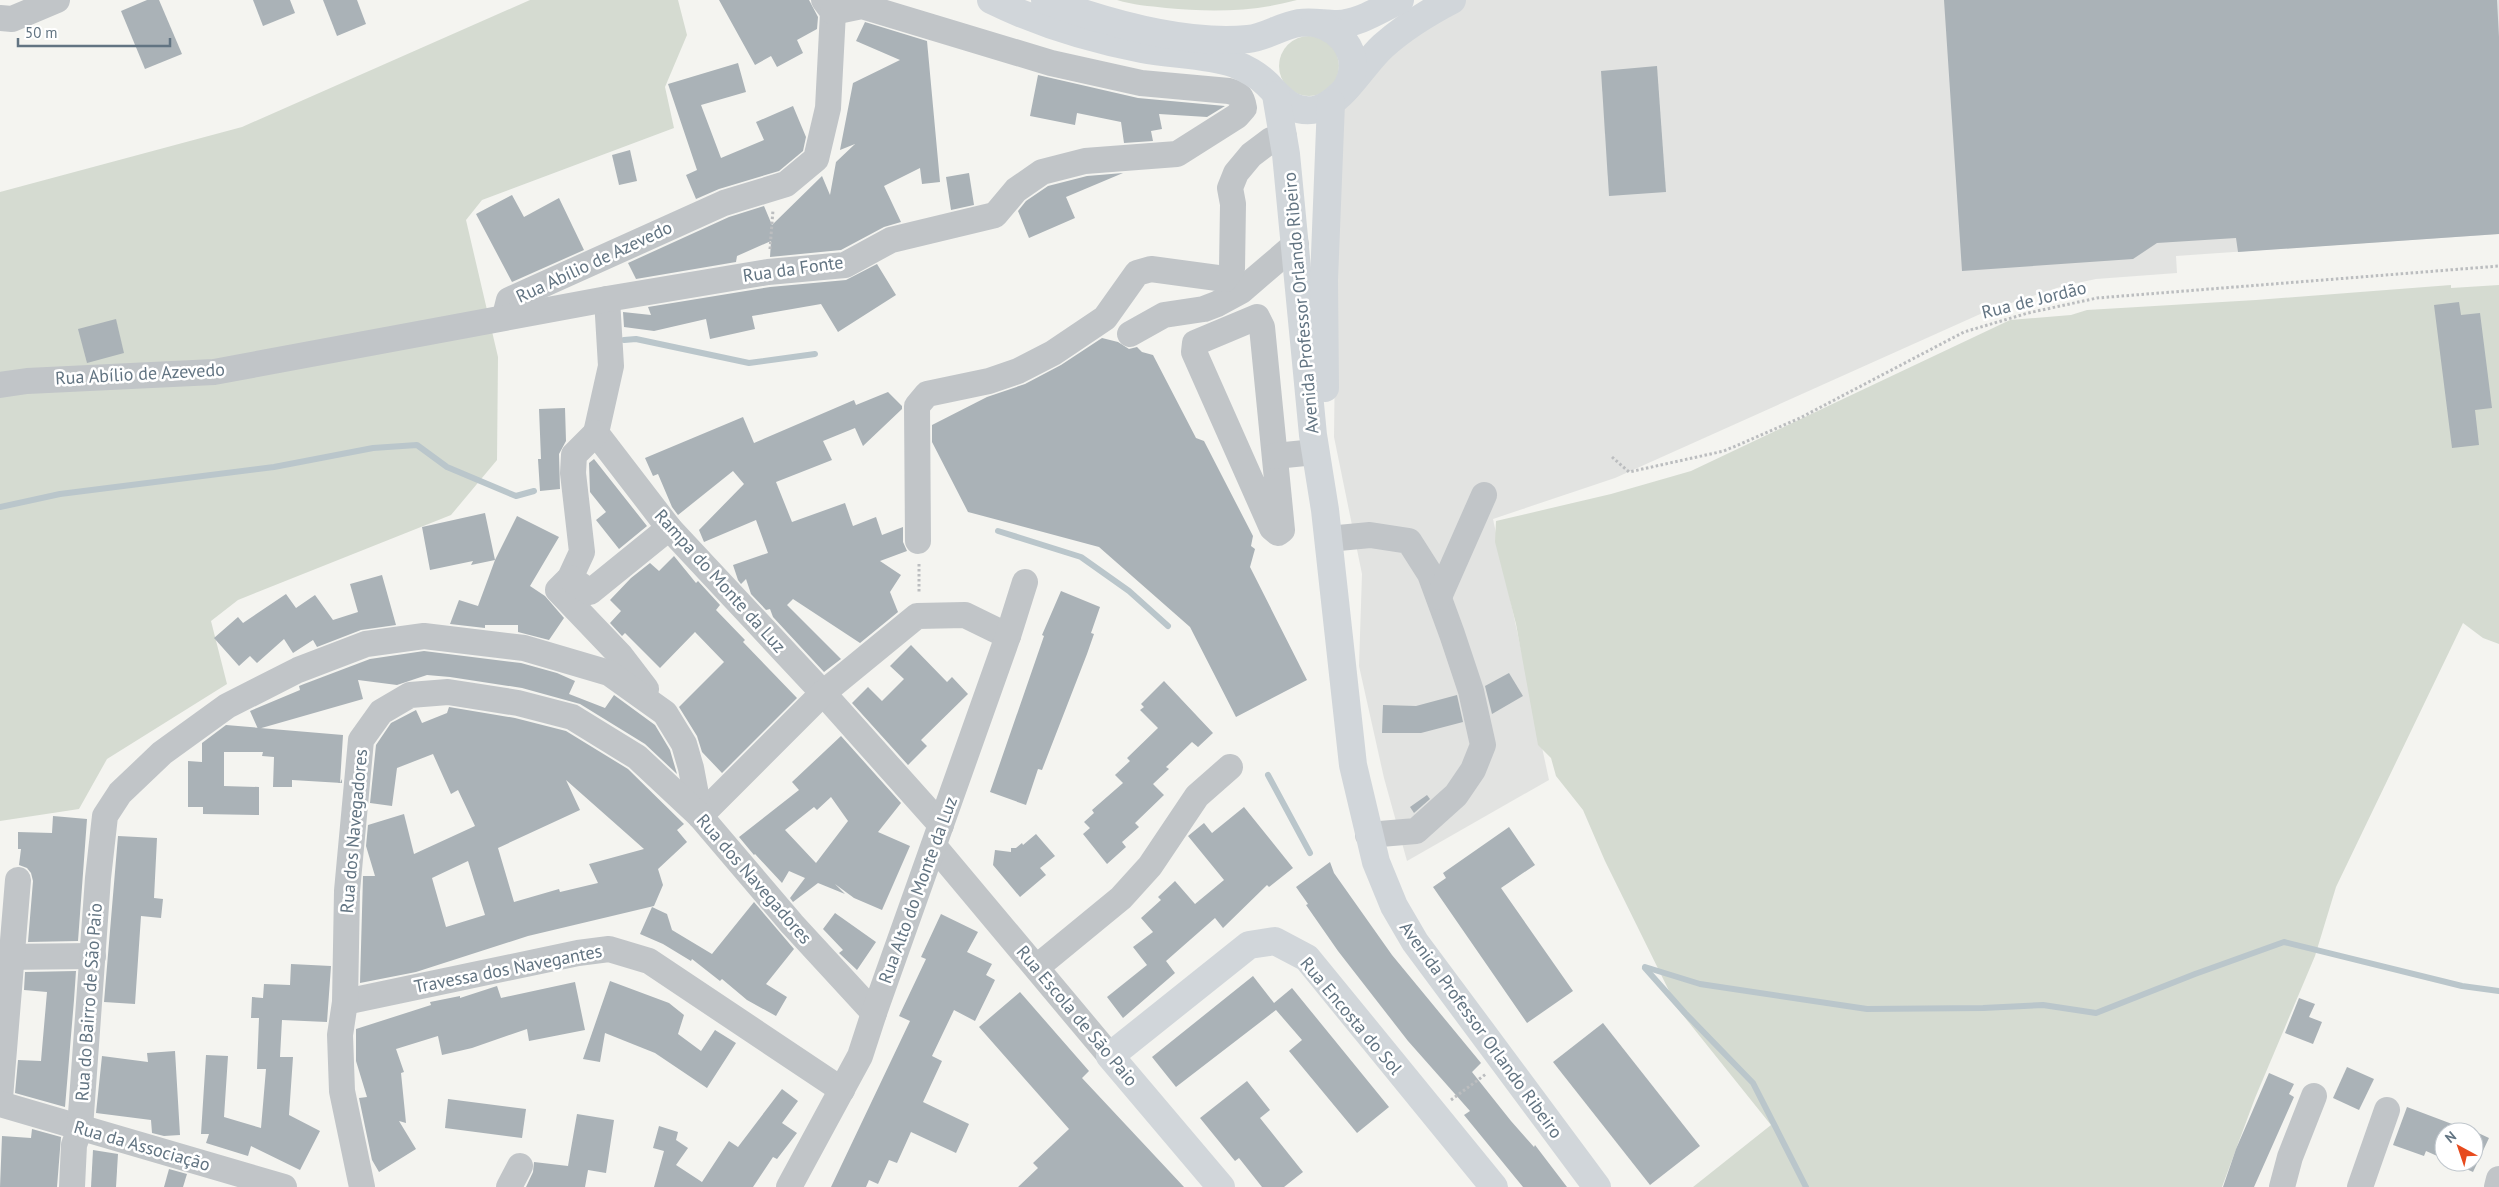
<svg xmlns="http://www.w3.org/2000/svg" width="2499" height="1187" viewBox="0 0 2499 1187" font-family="'PT Sans',sans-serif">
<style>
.built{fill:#e2e3e1}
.green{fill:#d5dbd1}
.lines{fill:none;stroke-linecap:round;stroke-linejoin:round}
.stream{stroke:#bac6cb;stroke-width:6}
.building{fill:#aab2b7;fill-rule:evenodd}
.path{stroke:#bbbdbf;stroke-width:3;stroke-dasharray:2.5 2.5;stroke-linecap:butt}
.minor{stroke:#c1c5c8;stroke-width:26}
.major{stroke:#d1d6da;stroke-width:28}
.labels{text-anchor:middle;stroke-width:5;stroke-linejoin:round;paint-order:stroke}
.street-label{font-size:18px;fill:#627482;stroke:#fff}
</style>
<rect width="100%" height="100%" fill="#f4f4f0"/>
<!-- built -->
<path class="built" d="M1464,0H2499V234L2176,256L2177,273L2096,279L2063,286L1987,311L1615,478L1493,519L1549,780L1407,861L1384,778L1359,666L1362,574L1334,437L1338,109L1376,61Z"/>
<!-- green -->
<g class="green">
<path d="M530,0H678L687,35L665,87L674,128L482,200L466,220L498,357L497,460L451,515L238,600L211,621L227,684L107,759L79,809L0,821V192L242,127Z"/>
<path d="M1117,0H1297C1254,12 1210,12 1166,8C1149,6 1133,5 1117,0Z"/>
<circle cx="1309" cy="66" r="30"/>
<path d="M2451,285V288L2499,285V644L2483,638L2463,623L2336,887L2315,956L2255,1098L2222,1187H1693L1771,1125L1678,1009L1605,861L1583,810L1556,776L1551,758L1538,745L1516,624L1495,542L1496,521L1611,494L1691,471L2010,320L2071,315L2087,310L2256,300Z"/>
</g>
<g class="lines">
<!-- stream -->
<g class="stream">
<path d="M624,340L636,339L749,363L815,354"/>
<path d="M0,507L60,494L274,467L373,448L417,445L447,467L516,496L534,491"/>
<path d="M998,531L1081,557L1129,591L1168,626"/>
<path d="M1268,775L1310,853"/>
<path d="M1645,967L1700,984L1867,1009L1983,1008L2043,1005L2096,1013L2195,974L2284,942L2462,986L2499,991"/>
<path d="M1645,968L1685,1013L1753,1083L1806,1187"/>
</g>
</g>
<!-- building -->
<g class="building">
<path d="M147,0H159L182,54L145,69L121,11Z"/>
<path d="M253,0H290L295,13L263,26Z"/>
<path d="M323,0H357L366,24L337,36Z"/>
<path d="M719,0H809L818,17L817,29L797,40L803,53L777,67L771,56L755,65Z"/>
<path d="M1944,0H2497L2499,37V234L2238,252L2236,238L2157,243L2133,259L1962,271Z"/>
<path d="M865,22L927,41L940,182L922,184L920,168L884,186L901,222L884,227L841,250L770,257L771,241L737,256L736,262L636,279L628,263L729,217L764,206L772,225L822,176L830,195L836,162L855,144L840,150L853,83L900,60L856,41Z"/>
<path d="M738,63L746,92L701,105L721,158L764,140L756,122L793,106L806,137L803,151L779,171L719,189L696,199L686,175L697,170L668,84Z"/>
<path d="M1657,66L1666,192L1609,196L1601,71Z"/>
<path d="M1038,75L1138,98L1225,106L1207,117L1159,114L1162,129L1151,131L1153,141L1124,143L1121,122L1077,113L1075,125L1030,116Z"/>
<path d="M630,150L637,181L619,185L612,155Z"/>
<path d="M969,173L974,205L951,210L946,177Z"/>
<path d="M1123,173L1066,197L1075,218L1029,238L1018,211L1026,201L1048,186L1087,176Z"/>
<path d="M512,195L524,217L559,198L584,250L512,282L476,214Z"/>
<path d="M877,264L896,295L838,332L821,304L752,316L755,329L710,339L706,319L654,331L624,327L623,312L651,315L648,307L770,287L846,280Z"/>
<path d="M2459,302L2461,315L2480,313L2492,408L2475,410L2479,445L2452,448L2434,305Z"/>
<path d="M116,319L124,353L87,363L78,329Z"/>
<path d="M1102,338L1118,342L1129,349L1137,347L1142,352L1153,355L1196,438L1204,441L1253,536L1251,546L1255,549L1250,567L1307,680L1236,717L1190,627L1099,547L968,512L932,442V425L987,397L1025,384L1061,365Z"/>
<path d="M888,392L902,406V409L863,446L855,428L823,441L832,460L776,482L792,522L845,503L853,526L876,517L882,535L903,527V542L907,551L880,561L901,575L890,592L898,612L860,643L793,599L787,605L841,659L824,672L773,617L770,609L766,610L751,594L746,579L741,584L738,580L733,565L768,553L756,520L704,542L699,530L744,484L733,471L678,515L672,507L658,474L653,476L645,458L743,417L754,443L854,400L856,405Z"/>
<path d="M565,408L566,441L559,454L560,489L540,491L538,459H541L539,409Z"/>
<path d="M594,459L647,526L619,549L596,520L606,512L590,492L589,463Z"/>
<path d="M485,513L495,560L517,516L559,537L530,586L545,596L564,618L549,640L518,632V625H485V628L450,624L459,600L478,606L495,560L471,565L473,561L430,570L422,527Z"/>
<path d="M674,556L696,583L698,581L720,605L716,610L745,640L743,642L797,698L722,773L702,752L697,736L679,707L724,662L695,632L660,668L625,633L622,636L610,623L621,611L610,600L631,578L650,563L659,571Z"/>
<path d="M382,575L396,625L361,630L317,647L313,640L293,653L284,639L257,663L250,656L239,666L214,638L238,617L243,623L286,594L296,608L315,595L333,620L358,612L350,584Z"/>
<path d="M1061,591L1100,607L1091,633L1094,634L1087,654L1042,770L1038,769L1026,805L990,792L1044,636L1042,635Z"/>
<path d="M911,645L947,682L952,677L968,694L921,740L927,746L908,765L852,703L868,687L882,701L904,679L890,666Z"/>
<path d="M424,651L521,663L557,673L575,681L569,694L605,708L614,695L655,725L670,750L677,774L645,744L580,704L522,688L450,677L427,675L397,685L358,680L363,699L258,729L250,711L300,690L299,686L304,684L370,659Z"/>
<path d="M1509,673L1523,696L1492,714L1485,686Z"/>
<path d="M1164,681L1213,733L1198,747L1192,742L1166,767L1169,769L1153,784L1164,795L1135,823L1139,827L1122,842L1126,847L1107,864L1083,834L1090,828L1084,822L1094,813L1092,810L1123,783L1115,775L1130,761L1127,758L1158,728L1140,710L1144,707L1141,704Z"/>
<path d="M1457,695L1463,722L1421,733H1382L1383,705L1416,706Z"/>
<path d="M449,707L515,718L566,731L628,769L684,824L677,830L687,842L658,869L663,885L654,906L528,936L416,972L360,983L363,876H375L366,846L368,825L404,814L414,854L475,826L458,790L451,794L433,754L397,768L392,806L370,803L376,745L391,723L416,710L422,723L447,713ZM566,780L644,849L589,864L598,883L560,892L559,889L514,902L498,848L580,810ZM468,861L485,915L446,927L432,878Z"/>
<path d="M226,725L343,735L340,783L342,779V783L292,780V787H273L274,757L262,756L263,752H224V786L259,787V815L203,814V807H188V761L202,762V743Z"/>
<path d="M841,736L901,803L878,832L910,846L882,910L854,898L835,884L845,894L818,883L793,902L790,898L805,878L789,871L782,883L755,854L754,855L739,837L799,790L792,782ZM831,797L848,821L816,863L785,830L814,807L817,810Z"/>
<path d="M1427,795L1430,799L1414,813L1410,807Z"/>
<path d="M1244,807L1293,868L1269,887L1267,885L1223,928L1215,918L1166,961L1175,973L1123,1018L1107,997L1147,965L1133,947L1153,932L1141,918L1161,900L1158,897L1175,881L1195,904L1224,880L1188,836L1204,823L1212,833Z"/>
<path d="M53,816L87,819L78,941L28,942L33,881L31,873L27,868L19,865L21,849H18V832L52,833Z"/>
<path d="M1509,827L1535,865L1501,888L1573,991L1527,1023L1433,887L1446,878L1443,873Z"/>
<path d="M1036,834L1055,856L1040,868L1046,875L1020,897L993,865L995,850L1011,852V848H1016L1022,843L1023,845Z"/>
<path d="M118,836L157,838L154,898L163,899L161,918L141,916L135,1004L104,1002Z"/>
<path d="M1330,862L1334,873L1392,955L1481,1063L1472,1072L1511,1121L1534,1147L1535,1145L1567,1187H1523L1464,1115L1470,1111L1408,1041L1338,951L1306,905L1308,904L1296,887Z"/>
<path d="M754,902L794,949L766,984L787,997L776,1016L747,1000L722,979L720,981L692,959L691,961L663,944L640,934L652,907L667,914L672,930L712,954Z"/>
<path d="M835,913L876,942L857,970L839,953L843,950L823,929Z"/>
<path d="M941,914L978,932L967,952L992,964L986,975L995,980L975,1021L954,1010L932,1056L942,1061L923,1102L969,1124L956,1153L911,1132L897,1163L889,1160L878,1184L869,1180L866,1187H831L910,1021L899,1016L926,959L921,957Z"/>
<path d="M291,964L331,966L327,1022L282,1020L280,1057H293L289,1115L320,1131L300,1170L251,1146L248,1156L206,1143L209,1134H201L206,1055L228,1056L224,1117L261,1128L266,1069H257L259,1018H251L252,997L263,998L264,984L290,985Z"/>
<path d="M76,971L74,1000L65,1107L15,1093L18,1060L41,1061L47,992L24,990L25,972Z"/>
<path d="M1253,976L1274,1003L1292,988L1389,1107L1357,1133L1289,1051L1302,1040L1276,1010L1176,1087L1152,1057Z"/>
<path d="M610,981L669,1003L684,1015L678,1034L701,1051L715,1030L736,1043L707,1088L655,1053L605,1033L600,1062L583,1059Z"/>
<path d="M575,982L585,1030L529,1041L527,1029L472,1048L442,1055L438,1036L396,1049L404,1072L401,1073L406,1123L399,1121L416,1149L379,1172L372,1160L359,1098L367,1097L356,1061V1029L431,1005L430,1002L460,996V998L497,986L501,998Z"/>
<path d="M1020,992L1089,1071L1082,1078L1184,1187H1018L1038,1168L1033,1163L1069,1129L979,1027Z"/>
<path d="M2299,998L2315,1004L2309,1017L2322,1022L2313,1044L2285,1033Z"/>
<path d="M1603,1023L1700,1146L1650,1185L1553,1062Z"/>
<path d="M175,1051L180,1135L164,1136L152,1133L151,1120L96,1113L102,1056L148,1062L147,1053Z"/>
<path d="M2347,1067L2374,1079L2359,1110L2333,1098Z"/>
<path d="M2269,1073L2294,1084L2289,1094L2294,1097L2254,1187H2223L2236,1149Z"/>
<path d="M1247,1081L1270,1110L1260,1118L1303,1172L1284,1187H1262L1239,1158L1235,1161L1200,1118Z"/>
<path d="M782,1089L798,1101L782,1123L797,1133L777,1159L773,1157L753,1187H654L664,1151L653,1148L659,1126L678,1132L676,1140L688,1148L676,1165L702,1182L729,1141L738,1147Z"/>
<path d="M448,1099L526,1109L522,1138L445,1128Z"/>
<path d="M2407,1107L2460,1127L2461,1125L2489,1138L2473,1172L2451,1162H2474V1132H2444V1159L2426,1151L2424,1156L2393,1145Z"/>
<path d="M577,1114L614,1120L606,1173L588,1170L585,1187H526L533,1172L534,1162L568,1166Z"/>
<path d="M32,1129L61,1137L57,1187H0L2,1136L31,1138Z"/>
<path d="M93,1150L118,1154L116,1187H91Z"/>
<path d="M169,1169L187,1174L183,1187H164Z"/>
</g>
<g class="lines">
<!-- path -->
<g class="path">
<path d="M770,249L773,210"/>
<path d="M1612,457L1629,472L1724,451L1800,418L1964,332L2028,313L2097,298L2499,266"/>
<path d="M919,564V593"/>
<path d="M1451,1100L1486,1074"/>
</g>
<!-- minor -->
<g class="minor">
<path d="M0,18L12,19L57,0"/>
<path d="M607,299L611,366L596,433L669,528L823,693L941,825"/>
<path d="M505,316L509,300L724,203L786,184L816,159L828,108L833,12L824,0"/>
<path d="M1257,317L1262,327L1282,530L1278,533L1272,528L1194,352L1195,343Z"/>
<path d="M1130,334L1164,315L1204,309L1217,304L1241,291L1296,244"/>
<path d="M0,385L27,381L214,372L607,299L768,272L845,265L891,240L995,215L1016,190L1042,172L1085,161L1177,154L1237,116L1244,108C1242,97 1240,94 1229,91L1141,83L1051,63L862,6L833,12"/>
<path d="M596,433L574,455L573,473L582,552L570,578L558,590L620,655L646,689"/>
<path d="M1275,456L1315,452"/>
<path d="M1328,539L1370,535L1409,541L1430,574L1452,634L1471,691L1483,745L1473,770L1456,795L1416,831L1368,835"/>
<path d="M918,541L917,406L927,394L989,381L1018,371L1053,353L1105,318L1137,273L1151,269L1225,279L1232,269L1233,204L1230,188L1236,173L1251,155L1271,140L1284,137"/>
<path d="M570,578L590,592L669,528"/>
<path d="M1439,597L1484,495"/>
<path d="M700,816L823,693L917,616L965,615L1008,636"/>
<path d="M934,846L1110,1056"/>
<path d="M0,957L93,956"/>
<path d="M1037,967L1121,898L1150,866L1197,796L1230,767"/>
<path d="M345,1002L578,953L609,949L649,961L842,1090"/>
<path d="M0,1098L18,880"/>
<path d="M0,1104L284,1187"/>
<path d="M72,1187L74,1145L80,1128L98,878L105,816L120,793L162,753L227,706L298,670L366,644L424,636L524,648L609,673L665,713L684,744L691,768L700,816"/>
<path d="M362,1187L342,1091L340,1035L345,1002L347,891L361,740L381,712L410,695L448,692L518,703L572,717L637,757L700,816L792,924L874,1013"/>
<path d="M509,1187L520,1166"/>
<path d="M789,1187L860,1056L874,1013L1008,636L1025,582"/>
<path d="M2282,1187L2290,1157L2314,1096"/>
<path d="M2360,1187L2387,1110"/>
<path d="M2497,1187L2499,1179"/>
</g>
<!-- major -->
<g class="major">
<path d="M991,0C1038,23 1090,39 1142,49C1173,55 1206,54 1235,64C1247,69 1258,75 1267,84C1282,99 1293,115 1318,109C1343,102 1363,64 1383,46C1403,28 1427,13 1452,0"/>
<path d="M1045,0C1105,22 1184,45 1248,39C1266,37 1281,26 1299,23C1312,21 1324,24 1337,24C1359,24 1380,9 1400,0"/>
<path d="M1315,23C1344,30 1363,58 1347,87"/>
<path d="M1276,95L1286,154L1313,435L1325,510L1353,765L1376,862L1394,906L1415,942L1597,1187"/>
<path d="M1325,388L1324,280L1331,103"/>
<path d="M1221,1187L1110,1056L1249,945L1275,941L1307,958L1494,1187"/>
</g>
</g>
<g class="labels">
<!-- street labels -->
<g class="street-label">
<text transform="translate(594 262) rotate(-25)" y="6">Rua Abílio de Azevedo</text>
<text transform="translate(793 269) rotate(-8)" y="6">Rua da Fonte</text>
<text transform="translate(2034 300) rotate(-14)" y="6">Rua de Jordão</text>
<text transform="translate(1301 303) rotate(-95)" y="6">Avenida Professor Orlando Ribeiro</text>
<text transform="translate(140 374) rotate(-3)" y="6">Rua Abílio de Azevedo</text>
<text transform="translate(720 581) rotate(48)" y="6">Rampa do Monte da Luz</text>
<text transform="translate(354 831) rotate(-85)" y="6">Rua dos Navegadores</text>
<text transform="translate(754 879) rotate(49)" y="6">Rua dos Navegadores</text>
<text transform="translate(918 890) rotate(-70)" y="6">Rua Alto do Monte da Luz</text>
<text transform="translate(508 969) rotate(-11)" y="6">Travessa dos Navegantes</text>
<text transform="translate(89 1002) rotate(-86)" y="6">Rua do Bairro de São Paio</text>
<text transform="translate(1077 1016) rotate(50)" y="6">Rua Escola de São Paio</text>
<text transform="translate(1351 1016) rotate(50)" y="6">Rua Encosta do Sol</text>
<text transform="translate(1481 1030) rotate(54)" y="6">Avenida Professor Orlando Ribeiro</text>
<text transform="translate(142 1146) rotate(16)" y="6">Rua da Associação</text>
</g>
</g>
<!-- north arrow -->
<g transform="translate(2459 1147) rotate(320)"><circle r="24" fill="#ffffff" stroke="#c0c7cd"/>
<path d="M0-4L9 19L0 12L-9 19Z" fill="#e74a1d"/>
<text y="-8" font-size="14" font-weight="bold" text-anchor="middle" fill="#627482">N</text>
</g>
<!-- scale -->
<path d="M18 38v8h152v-8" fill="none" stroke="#627482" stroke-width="2.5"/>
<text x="25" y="38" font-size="15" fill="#627482" stroke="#ffffff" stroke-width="4" paint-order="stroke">50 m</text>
</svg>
